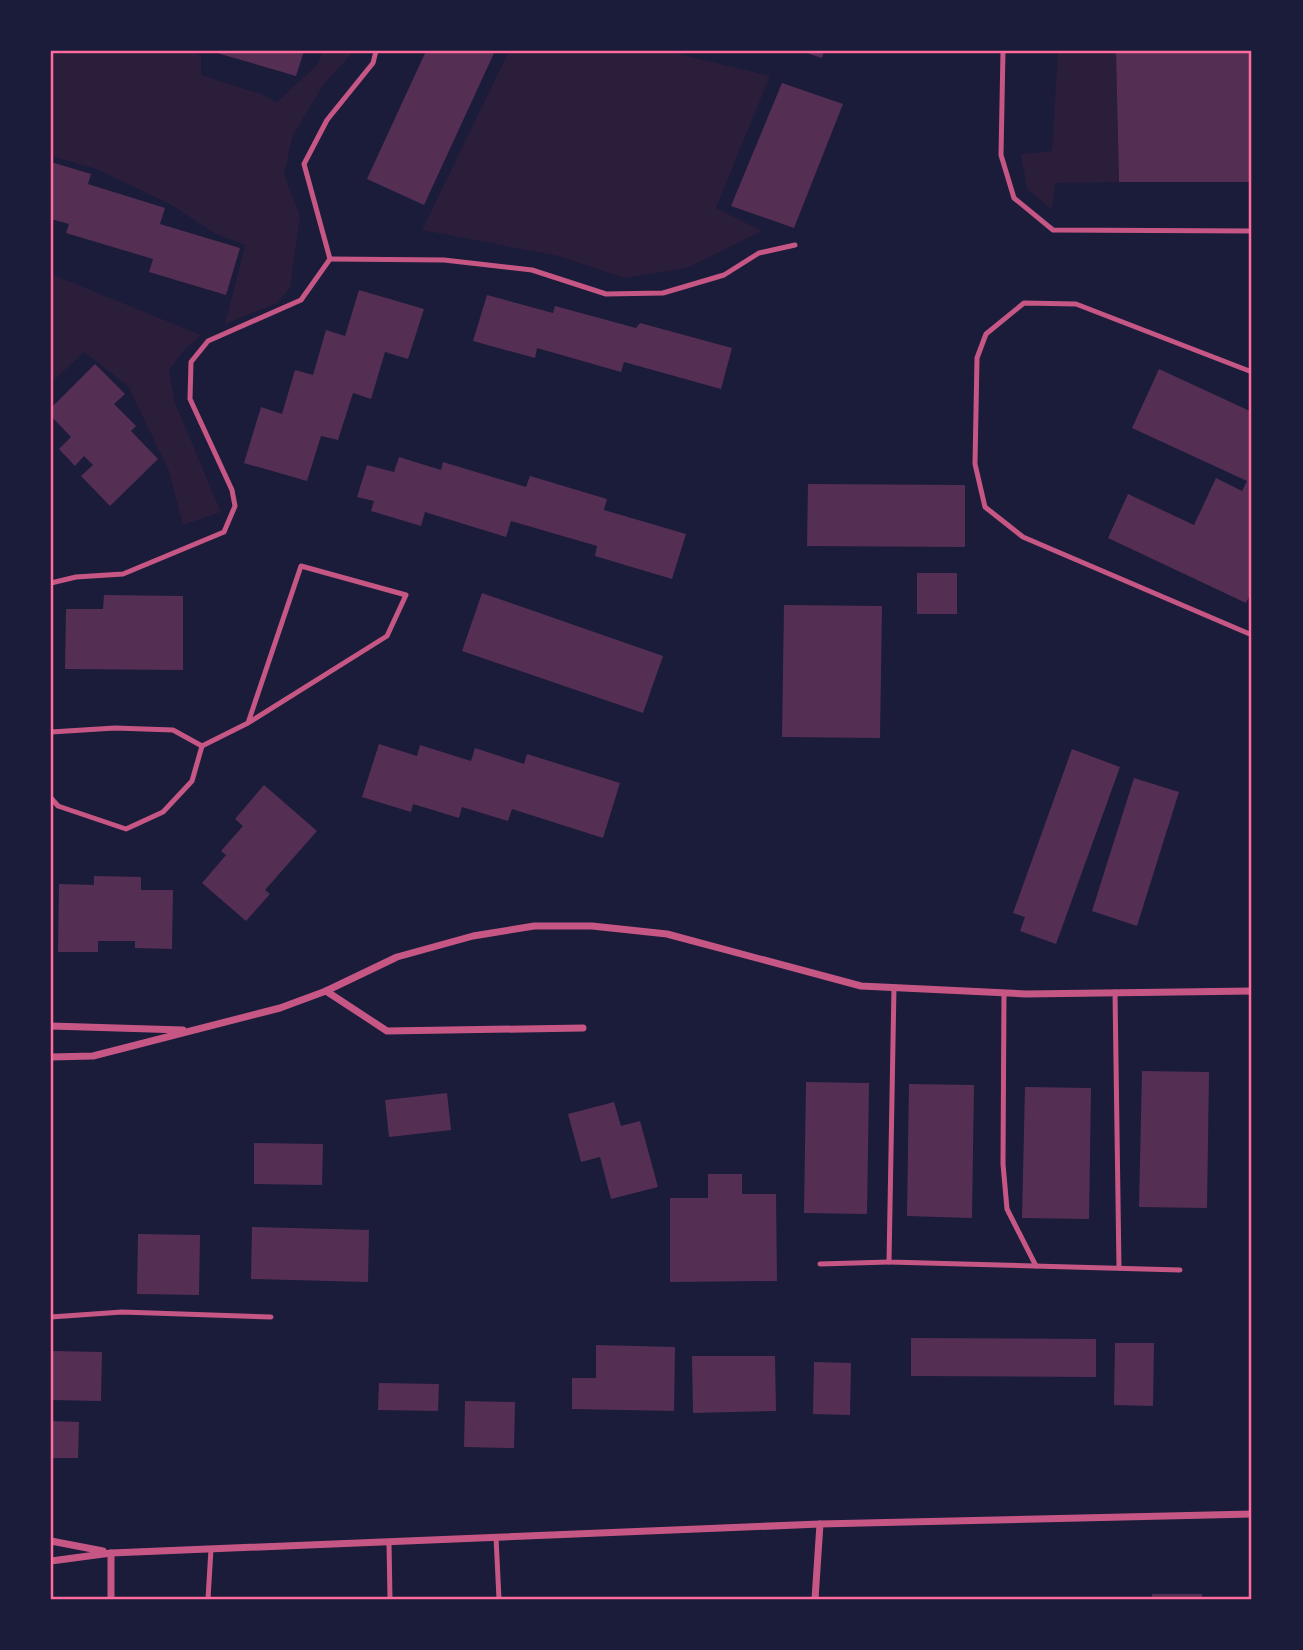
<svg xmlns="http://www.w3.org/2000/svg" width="1303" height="1650" viewBox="0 0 1303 1650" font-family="'DejaVu Sans',sans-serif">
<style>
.green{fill:#2a1e3b}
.building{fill:#542f53}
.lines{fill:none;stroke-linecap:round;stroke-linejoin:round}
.service{stroke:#c65784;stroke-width:5}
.minor{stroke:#c65784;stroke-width:7}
.neatline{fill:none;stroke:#ff6b9d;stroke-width:2.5}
</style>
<rect width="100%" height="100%" fill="#1b1b3a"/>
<!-- green -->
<g class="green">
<path d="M51,51H187L201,55V75L264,95L277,102L318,64L323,51H354L324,84L293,135L284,174L300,216L290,288L277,303L225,324L245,245L216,234L168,203L96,169L51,156Z"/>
<path d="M509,51H666L770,76L716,208L762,231L687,268L625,278L558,256L422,230Z"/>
<path d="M1058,51H1116L1119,182L1055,183L1052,210L1027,189L1021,154L1052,151Z"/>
<path d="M51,274L201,335L184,350L169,370L175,403L221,512L183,525L169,471L128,386L84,352L51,383Z"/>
</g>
<!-- building -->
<g class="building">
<path d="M210,51H304L296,76Z"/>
<path d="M426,51H495L424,205L367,179Z"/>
<path d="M800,51H824L822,58Z"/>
<path d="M1116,51H1252V182H1119Z"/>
<path d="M782,83L843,104L794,228L731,206Z"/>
<path d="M51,162L91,174L88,184L165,208L160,224L240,248L226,295L149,272L153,259L66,233L69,224L51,219Z"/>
<path d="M359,290L424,309L408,359L385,352L371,399L353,393L338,440L321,436L307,481L244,463L261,407L282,414L295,370L313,375L326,330L345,336Z"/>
<path d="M487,295L553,313L555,306L636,328L640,323L732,348L721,389L624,362L621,372L537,348L535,358L473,341Z"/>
<path d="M95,364L125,394L114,404L136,426L131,431L158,459L110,506L81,476L93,465L84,456L75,466L59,449L71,437L51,416V408Z"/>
<path d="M1159,369L1252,412V590L1246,603L1108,538L1128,494L1194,525L1216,478L1242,491L1247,481L1132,428Z"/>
<path d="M399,457L441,470L443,462L526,487L530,476L607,499L604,510L686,534L672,579L595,556L597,546L511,521L506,537L425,512L421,526L371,511L374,501L357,497L367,465L394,472Z"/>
<path d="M808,484L965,485V547L807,546Z"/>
<rect x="917" y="573" width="40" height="41"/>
<path d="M482,593L663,656L643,713L462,651Z"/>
<path d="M104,595L183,596V670L65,669L66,609H103Z"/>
<path d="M784,605L882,606L880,738L782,737Z"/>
<path d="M379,744L417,756L420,745L471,761L475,748L524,764L527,754L620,783L603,838L512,809L508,821L462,807L459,818L413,804L411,812L362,797Z"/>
<path d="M1072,749L1120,767L1056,944L1020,931L1025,917L1013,913Z"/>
<path d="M1134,778L1179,792L1137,926L1092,911Z"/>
<path d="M264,785L317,831L265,890L270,894L246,921L202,883L226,855L221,851L243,826L235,819Z"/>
<path d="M94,876L141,877V890H173L172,949L135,948V941H98V952H58L59,884L94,885Z"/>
<path d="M1142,1071L1209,1072L1207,1208L1139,1207Z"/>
<path d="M806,1082L869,1083L867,1214L804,1213Z"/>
<path d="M909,1084L974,1085L972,1218L907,1216Z"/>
<path d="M1025,1087L1091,1088L1089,1219L1022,1218Z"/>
<path d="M447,1093L451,1130L389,1137L385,1100Z"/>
<path d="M614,1102L621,1126L640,1121L658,1187L611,1199L600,1157L581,1162L568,1114Z"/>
<path d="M254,1143L323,1144L322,1185L254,1184Z"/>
<path d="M708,1174H742V1194H776L777,1281L670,1282V1198H708Z"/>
<path d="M252,1227L369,1230L368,1282L251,1279Z"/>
<path d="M138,1234L200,1235L199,1295L137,1294Z"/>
<path d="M911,1338L1096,1339V1377L911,1376Z"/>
<path d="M1115,1343H1154L1153,1406L1114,1405Z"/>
<path d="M596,1345L675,1347L674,1411L572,1409V1378H596Z"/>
<path d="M51,1351L102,1352L101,1401L51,1400Z"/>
<path d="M692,1356H775L776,1411L693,1413Z"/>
<path d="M814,1362L851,1363L850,1415L813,1414Z"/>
<path d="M379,1383L439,1384L438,1411L378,1410Z"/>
<path d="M465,1401L515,1402L514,1448L464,1447Z"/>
<path d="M51,1421L79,1422L78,1458H51Z"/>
<rect x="1152" y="1594" width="50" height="5"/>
</g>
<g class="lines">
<!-- service -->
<g class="service">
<path d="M1003,51L1001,155L1014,198L1053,230L1252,231"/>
<path d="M330,259L444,260L532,270L606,294L663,293L724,275L759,253L795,245"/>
<path d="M1252,372L1076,304L1024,303L986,334L977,358L975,464L985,507L1023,537L1252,635"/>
<path d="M51,583L76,577L123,574L224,532L235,506L232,490L190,399L191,362L208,341L301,300L330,259L304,164L327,120L373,63L376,51"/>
<path d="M51,732L115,728L173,730L202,746L192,781L163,812L126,829L58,806L51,798"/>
<path d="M202,746L248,723L301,566L406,595L387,636L248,723"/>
<path d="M894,987L889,1262L1180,1270"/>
<path d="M1115,992L1119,1268"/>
<path d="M1004,993L1003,1164L1007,1209L1036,1266"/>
<path d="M820,1264L889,1262"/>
<path d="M51,1317L122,1312L271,1317"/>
<path d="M1252,1323V1396"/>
<path d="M496,1537L499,1599"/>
<path d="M389,1542L390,1599"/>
<path d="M208,1599L211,1549"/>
</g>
<!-- minor -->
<g class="minor">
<path d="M326,991L387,1031L583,1028"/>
<path d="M51,1026L183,1030"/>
<path d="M51,1057L93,1056L280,1008L326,991L397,957L473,936L534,926H592L667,934L861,986L1026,994L1252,991"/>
<path d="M51,1541L103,1551"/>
<path d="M111,1553V1599"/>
<path d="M51,1561L111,1553L820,1524L1252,1514"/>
<path d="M815,1599L820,1524"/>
</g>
</g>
<!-- border -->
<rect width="1303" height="1650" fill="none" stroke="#1b1b3a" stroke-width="105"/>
<rect x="52" y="52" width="1198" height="1546" class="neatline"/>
</svg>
